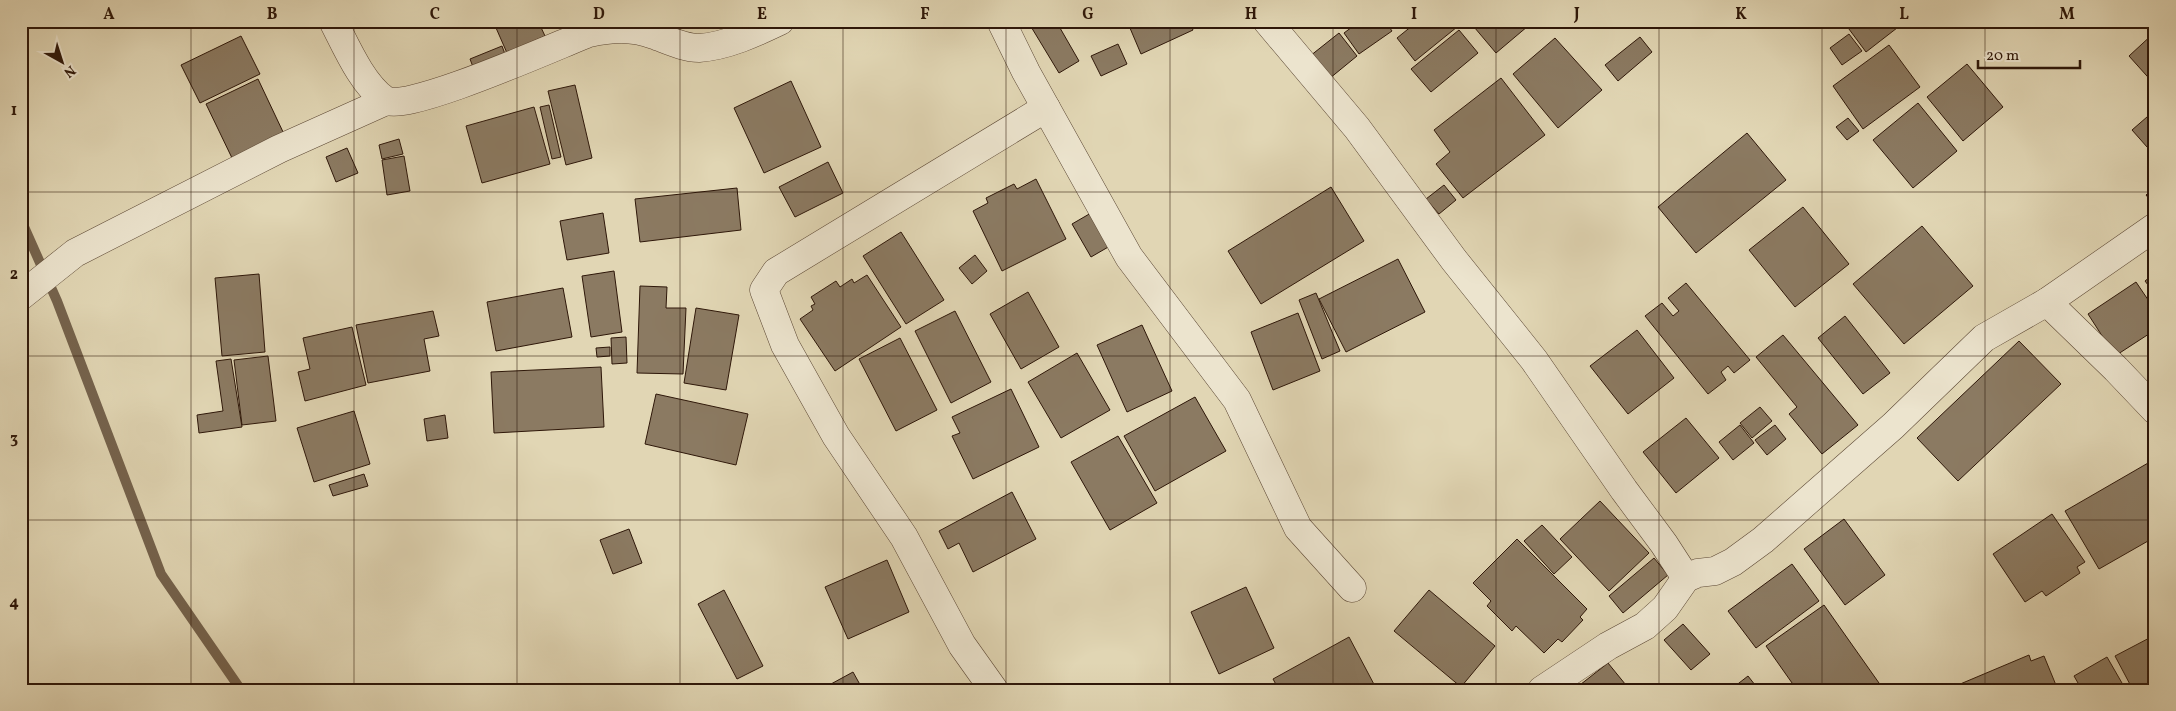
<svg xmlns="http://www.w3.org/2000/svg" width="2176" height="711" viewBox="0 0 2176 711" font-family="Vollkorn,serif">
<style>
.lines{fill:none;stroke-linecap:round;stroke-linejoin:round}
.stream{stroke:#75634d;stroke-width:10}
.building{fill:#8b7a62;stroke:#2e1709}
.street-casing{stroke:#5b4734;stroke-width:29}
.street{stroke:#ece4ce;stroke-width:28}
.grid{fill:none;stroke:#2e1709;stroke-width:1;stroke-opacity:0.55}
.neatline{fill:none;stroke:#2e1709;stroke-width:2}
.grid-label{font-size:16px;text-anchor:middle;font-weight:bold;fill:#2e1709}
</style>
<rect width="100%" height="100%" fill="#e1d6b4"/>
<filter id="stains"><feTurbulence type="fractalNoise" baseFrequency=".004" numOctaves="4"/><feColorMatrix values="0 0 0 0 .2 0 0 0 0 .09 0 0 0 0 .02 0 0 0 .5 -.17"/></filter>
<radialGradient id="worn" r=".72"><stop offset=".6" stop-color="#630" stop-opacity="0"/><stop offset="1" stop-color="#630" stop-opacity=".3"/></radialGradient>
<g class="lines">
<!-- stream -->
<path class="stream" d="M21,220L57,301L161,574L241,690"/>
</g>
<!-- building -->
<g class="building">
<path d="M493,21H538L545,36L507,53Z"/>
<path d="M1036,21H1056L1079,61L1059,73L1030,25Z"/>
<path d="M1127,21H1189L1193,30L1141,54Z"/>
<path d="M1360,21H1385L1392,31L1359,54L1344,33Z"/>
<path d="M1418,21H1453L1457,27L1415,61L1397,38Z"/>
<path d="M1469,21H1534L1496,53Z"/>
<path d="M1843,21H1906L1866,52Z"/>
<path d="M1459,30L1478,53L1431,92L1411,69Z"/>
<path d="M2155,32V85L2129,56Z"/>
<path d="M1339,33L1357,56L1324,83L1305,60Z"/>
<path d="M1849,34L1862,51L1842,65L1830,48Z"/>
<path d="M241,36L260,74L200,103L181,65Z"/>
<path d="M1640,37L1652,52L1618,81L1605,65Z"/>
<path d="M1555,38L1602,90L1558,128L1513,74Z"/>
<path d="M1118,44L1127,64L1101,76L1091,56Z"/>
<path d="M1889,45L1920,87L1863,129L1833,86Z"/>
<path d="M502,46L508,62L476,75L470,59Z"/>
<path d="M1967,64L2003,107L1963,141L1927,97Z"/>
<path d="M1501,78L1545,135L1463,198L1436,164L1450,152L1434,130Z"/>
<path d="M258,79L284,134L232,158L206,104Z"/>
<path d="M791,81L821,147L764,173L734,108Z"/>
<path d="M575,85L592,158L566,165L548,91Z"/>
<path d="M1918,103L1957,151L1913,188L1873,140Z"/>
<path d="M549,105L561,157L552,159L540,107Z"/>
<path d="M534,107L550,164L482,183L466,126Z"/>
<path d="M2155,110V156L2132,130Z"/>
<path d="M1848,118L1859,131L1847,140L1836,127Z"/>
<path d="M1747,133L1786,180L1696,253L1658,207Z"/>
<path d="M399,139L403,154L382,159L379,145Z"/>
<path d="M347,148L358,173L336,182L326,157Z"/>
<path d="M404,156L410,191L387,195L382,160Z"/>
<path d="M828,162L843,193L795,217L779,187Z"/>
<path d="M1036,179L1066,239L1002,271L973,211L988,203L986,198L1014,184L1017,189Z"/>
<path d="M1444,185L1456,200L1439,214L1426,199Z"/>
<path d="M1331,187L1364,241L1261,304L1228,251Z"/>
<path d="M2155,187V206L2146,195Z"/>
<path d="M737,188L741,230L640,242L635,199Z"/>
<path d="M1803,207L1849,264L1795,307L1749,250Z"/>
<path d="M603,213L609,253L567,260L560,221Z"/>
<path d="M1091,213L1110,246L1091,257L1072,224Z"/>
<path d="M1922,226L1973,286L1904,344L1853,284Z"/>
<path d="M901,232L944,300L906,324L863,256Z"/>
<path d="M975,255L987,271L972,284L959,268Z"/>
<path d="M1398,259L1425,312L1346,352L1319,299Z"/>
<path d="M614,271L622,332L591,337L582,276Z"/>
<path d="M2155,273V294L2145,281Z"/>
<path d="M259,274L265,352L222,356L215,278Z"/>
<path d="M867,275L901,327L835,371L800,319L813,310L811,306L815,304L811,297L836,281L840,287L852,279L854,283Z"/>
<path d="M2136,282L2155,310V330L2115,356L2088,314Z"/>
<path d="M1686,283L1750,360L1734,373L1728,366L1721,372L1726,380L1708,394L1645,316L1662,303L1673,316L1679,311L1668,298Z"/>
<path d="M640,286L667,287L666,308H686L683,374L637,373Z"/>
<path d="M563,288L572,337L496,351L487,302Z"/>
<path d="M1028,292L1059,347L1021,369L990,314Z"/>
<path d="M1316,293L1340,351L1322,359L1299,300Z"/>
<path d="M696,308L739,315L726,390L684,383Z"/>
<path d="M433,311L439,336L424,339L430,371L368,383L356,325Z"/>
<path d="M955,311L991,382L951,403L915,331Z"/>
<path d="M1298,313L1320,371L1273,390L1251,332Z"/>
<path d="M1845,316L1890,373L1863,394L1818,338Z"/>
<path d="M1142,325L1172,391L1127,412L1097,345Z"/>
<path d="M352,327L366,385L305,401L298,372L310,369L303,338Z"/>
<path d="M1637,330L1674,378L1628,414L1590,366Z"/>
<path d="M1783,335L1858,425L1822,454L1789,414L1797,407L1756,357Z"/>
<path d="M626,337L627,363L612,364L611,338Z"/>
<path d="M900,338L937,410L896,431L859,359Z"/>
<path d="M2019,341L2061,384L1958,481L1917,438Z"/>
<path d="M610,347V356L597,357L596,348Z"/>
<path d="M1077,353L1110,410L1061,438L1028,382Z"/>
<path d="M268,356L276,421L242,425L234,360Z"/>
<path d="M231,359L242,427L199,433L197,415L223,411L216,361Z"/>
<path d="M601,367L604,427L494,433L491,372Z"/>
<path d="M1011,389L1039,447L973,479L952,436L960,433L952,417Z"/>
<path d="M656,394L748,414L736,465L645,444Z"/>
<path d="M1195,397L1226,451L1155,491L1124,436Z"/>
<path d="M1760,407L1772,421L1752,438L1740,423Z"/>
<path d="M354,411L370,464L314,482L297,428Z"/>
<path d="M445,415L448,438L427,441L424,419Z"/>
<path d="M1686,418L1719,458L1676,493L1643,452Z"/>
<path d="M1740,425L1754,443L1733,460L1719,442Z"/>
<path d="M1775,425L1786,439L1767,455L1755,440Z"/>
<path d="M1118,436L1157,503L1110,530L1071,462Z"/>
<path d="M2155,459V537L2099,569L2065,511Z"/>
<path d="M364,474L368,486L333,496L329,485Z"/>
<path d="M1012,492L1036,539L973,572L959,543L948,549L939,531Z"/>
<path d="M1600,501L1649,553L1609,591L1560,539Z"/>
<path d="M2052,514L2085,562L2077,567L2080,573L2046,596L2042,591L2025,602L1993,554Z"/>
<path d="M1844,519L1885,575L1845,605L1804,549Z"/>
<path d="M1542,525L1572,557L1554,574L1524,541Z"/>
<path d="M629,529L642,563L613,574L600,540Z"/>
<path d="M1517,539L1587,609L1580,617L1583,620L1562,642L1558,639L1544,653L1516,626L1512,631L1487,606L1491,601L1473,583Z"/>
<path d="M1654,558L1668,575L1623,613L1609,596Z"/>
<path d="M887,560L909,612L848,639L825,587Z"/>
<path d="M1792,564L1819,601L1756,648L1728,611Z"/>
<path d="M1246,587L1274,648L1219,674L1191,612Z"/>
<path d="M724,590L763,666L737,679L698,604Z"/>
<path d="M1429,590L1495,646L1461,687L1394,631Z"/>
<path d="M1824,605L1879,683L1869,690H1797L1766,646Z"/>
<path d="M1683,624L1710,654L1691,670L1664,640Z"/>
<path d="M2155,635V690H2133L2115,656Z"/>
<path d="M1349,637L1377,690H1279L1273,679Z"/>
<path d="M2029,655L2031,661L2044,656L2058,690H1946Z"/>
<path d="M2107,657L2126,690H2082L2074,676Z"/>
<path d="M1608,663L1630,690H1577L1576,688Z"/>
<path d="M853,672L863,690H820Z"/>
<path d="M1748,676L1759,690H1730Z"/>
</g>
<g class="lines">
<defs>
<g id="street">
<path d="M333,21C346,46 362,84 385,100C405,114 560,44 589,33C613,28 631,27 654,35C668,40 684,48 699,48C727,46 755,33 780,21"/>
<path d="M1001,21L1026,72L1129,257L1237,400L1298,528L1352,588"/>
<path d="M1267,21L1357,128L1454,260L1534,360L1624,490L1664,544L1686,578"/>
<path d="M21,296L75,253L279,149L386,101"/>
<path d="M2047,302L2116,369L2155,410"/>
<path d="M994,690L962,645L904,537L836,436L785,345L764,290L776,272L1046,108"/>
<path d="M1542,690L1608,646L1645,626L1665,608L1686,578L1698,573L1715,571L1733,562L1763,540L1893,426L1984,338L2047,302L2155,227"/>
</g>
</defs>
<!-- street casing -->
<use href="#street" class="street-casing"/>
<!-- street -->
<use href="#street" class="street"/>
</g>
<!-- grid -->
<path class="grid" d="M191,21V690M354,21V690M517,21V690M680,21V690M843,21V690M1006,21V690M1170,21V690M1333,21V690M1496,21V690M1659,21V690M1822,21V690M1985,21V690M21,192H2155M21,356H2155M21,520H2155"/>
<!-- margin -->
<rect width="2176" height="711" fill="none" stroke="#e1d6b4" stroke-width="55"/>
<!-- north arrow -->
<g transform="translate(62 62) rotate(141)" stroke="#ece4ce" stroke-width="4" paint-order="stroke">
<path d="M0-4L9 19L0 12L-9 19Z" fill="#2e1709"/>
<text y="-8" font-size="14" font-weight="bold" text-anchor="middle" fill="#2e1709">N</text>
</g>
<!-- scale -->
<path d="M1978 60v8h102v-8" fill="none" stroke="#2e1709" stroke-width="2.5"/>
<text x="1986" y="60" font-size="15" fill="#2e1709" stroke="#ece4ce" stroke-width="4" paint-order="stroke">20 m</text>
<rect x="28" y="28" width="2120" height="656" class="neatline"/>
<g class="grid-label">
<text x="109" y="19">A</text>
<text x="272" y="19">B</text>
<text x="435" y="19">C</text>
<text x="599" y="19">D</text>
<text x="762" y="19">E</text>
<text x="925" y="19">F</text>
<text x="1088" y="19">G</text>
<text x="1251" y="19">H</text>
<text x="1414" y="19">I</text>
<text x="1577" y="19">J</text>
<text x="1741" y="19">K</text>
<text x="1904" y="19">L</text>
<text x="2067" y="19">M</text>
<text x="14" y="115">1</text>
<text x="14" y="279">2</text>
<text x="14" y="443">3</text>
<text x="14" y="607">4</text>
</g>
<rect width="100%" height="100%" filter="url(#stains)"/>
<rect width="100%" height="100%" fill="url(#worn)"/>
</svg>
